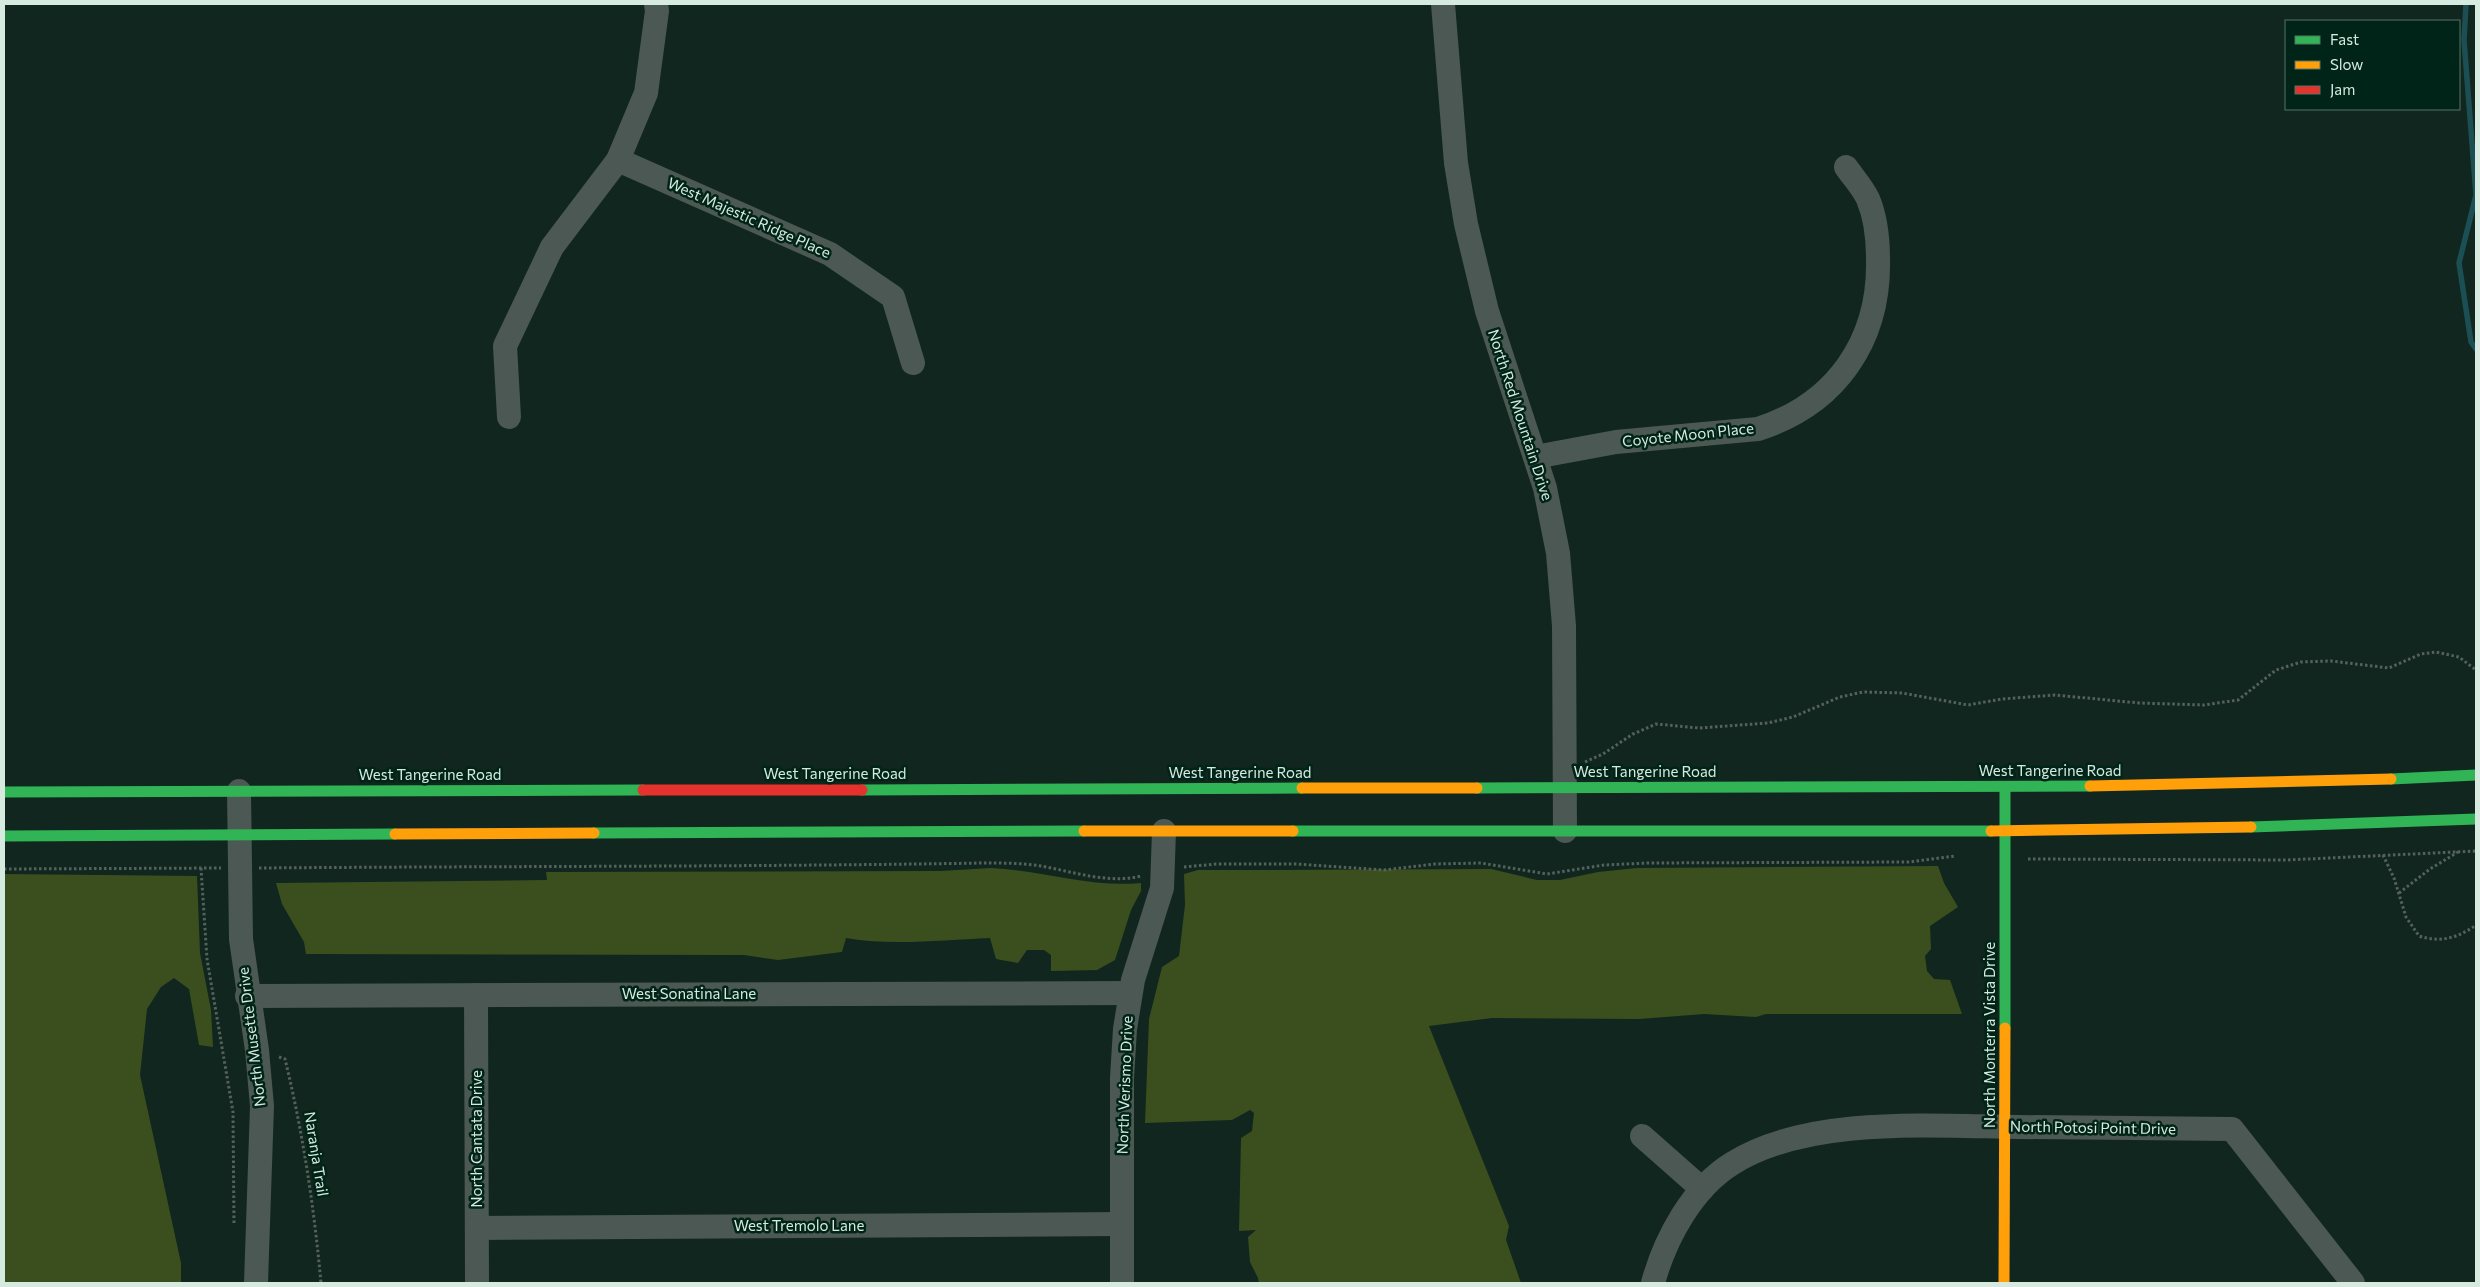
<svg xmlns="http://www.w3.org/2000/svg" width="2480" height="1287" viewBox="0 0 2480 1287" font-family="Commissioner,sans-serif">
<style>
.green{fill:#3b4f1e}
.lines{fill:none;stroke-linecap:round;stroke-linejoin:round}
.stream{stroke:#1b4f53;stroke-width:5.5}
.path{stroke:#55625c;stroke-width:3;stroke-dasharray:2.5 2.5;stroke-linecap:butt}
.street{stroke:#4b5853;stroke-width:24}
.fast{stroke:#30b455;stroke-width:11}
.slow{stroke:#ff9f0a;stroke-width:11}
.jam{stroke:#e5322d;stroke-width:11}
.labels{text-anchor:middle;stroke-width:5;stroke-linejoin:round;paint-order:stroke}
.street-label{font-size:15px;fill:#d6eae0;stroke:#002417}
</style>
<rect width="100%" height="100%" fill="#11261e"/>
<!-- green -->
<g class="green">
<path d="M1938,866L1944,883L1958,907L1930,926L1931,949L1925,956L1927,971L1934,979L1950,980L1962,1014H1766L1756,1017L1704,1014L1639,1019L1492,1018L1429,1026L1509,1226L1506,1240L1521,1283H1259L1258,1278L1250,1262L1248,1237L1256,1230L1239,1231L1241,1138L1252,1131L1254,1113L1250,1110L1232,1120L1145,1123L1149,1019L1162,967L1179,956L1185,905L1184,874L1198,870H1244L1491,869L1537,880H1560L1598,872L1637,868Z"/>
<path d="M991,868C1041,870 1091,888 1141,883V891L1131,910L1115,960L1097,970L1051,971V955L1044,950H1027L1018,963L996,959L990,938C943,940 892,946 846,938L842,952L778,960L744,955L306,954L304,942L282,904L276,883L547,880L546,872L941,871Z"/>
<path d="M4,874L197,876L200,953L211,1010L213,1047L199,1045L189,989L174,978L161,987L147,1009L140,1075L181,1263V1283H4Z"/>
</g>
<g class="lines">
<!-- stream -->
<path class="stream" d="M2466,4L2464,40L2476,195L2459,263L2471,342L2476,349"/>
<!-- path -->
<g class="path">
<path d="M1585,762L1603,754L1633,734L1656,724L1699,728L1768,723L1793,717L1840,697L1863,692L1902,693L1968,705L2002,699L2055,695L2139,703L2204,705L2238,700L2276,670L2301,662L2331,661L2389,668L2421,654L2436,652L2459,657L2476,670"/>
<path d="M2383,855L2394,878L2406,917L2419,936C2440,943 2458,938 2476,925"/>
<path d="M2028,859L2287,860L2476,851"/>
<path d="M1184,867L1216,864H1296L1384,870L1435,864L1481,863L1547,874L1604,865L1648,863L1909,862L1955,856"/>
<path d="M201,868L207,959L233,1112L234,1225"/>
<path d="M259,868C501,866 742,867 983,863C1002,863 1022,863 1041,866C1074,872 1108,884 1141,876"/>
<path d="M4,869L221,868"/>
<path d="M2399,893L2430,869L2458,852"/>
<path d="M279,1057L285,1059C303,1133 314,1207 321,1283"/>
</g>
<!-- street -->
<g class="street">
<path d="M1443,4L1456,163L1466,224L1487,311L1545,488L1558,553L1564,626L1565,831"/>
<path d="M618,160L830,254L893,297L913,363"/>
<path d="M509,417L505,346L552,247L618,160L646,93L657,11L656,4"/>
<path d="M1535,457L1616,442L1758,429C1836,404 1880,341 1878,259C1878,238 1876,218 1868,199C1863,188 1853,177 1846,167"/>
<path d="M239,791L241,939L257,1050L262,1106L256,1283"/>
<path d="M476,995L477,1283"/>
<path d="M247,996L1130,993"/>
<path d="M1642,1136L1702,1189"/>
<path d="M477,1228L1122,1224"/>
<path d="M1122,1283V1078L1125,1029L1133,980L1162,888L1164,831"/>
<path d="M1653,1283C1665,1239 1692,1188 1733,1163C1809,1116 1932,1126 2019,1127C2090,1128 2161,1129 2232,1129L2353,1283"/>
</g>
<!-- fast -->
<g class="fast">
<path d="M2391,779L2476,775"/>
<path d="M1477,788L2090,786"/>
<path d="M862,790L1302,788"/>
<path d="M4,792L643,790"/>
<path d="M2251,827L2476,819"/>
<path d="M1293,831H1991"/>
<path d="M594,833L1084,831"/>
<path d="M4,836L395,834"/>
<path d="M2005,1028V787"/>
</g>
<!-- slow -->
<g class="slow">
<path d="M2090,786L2391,779"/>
<path d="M1302,788H1477"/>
<path d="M1084,831H1293"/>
<path d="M1991,831L2251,827"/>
<path d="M395,834L594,833"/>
<path d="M2004,1283L2005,1028"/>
</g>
<!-- jam -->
<path class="jam" d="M643,790H862"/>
</g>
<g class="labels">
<!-- street labels -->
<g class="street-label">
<text transform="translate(749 218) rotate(24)" y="5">West Majestic Ridge Place</text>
<text transform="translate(1520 415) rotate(72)" y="5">North Red Mountain Drive</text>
<text transform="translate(1688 435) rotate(-6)" y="5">Coyote Moon Place</text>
<text x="2050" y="776">West Tangerine Road</text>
<text x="1645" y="777">West Tangerine Road</text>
<text x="1240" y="778">West Tangerine Road</text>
<text x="835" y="779">West Tangerine Road</text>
<text x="430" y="780">West Tangerine Road</text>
<text x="689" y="999">West Sonatina Lane</text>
<text transform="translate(1990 1035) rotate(-90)" y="5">North Monterra Vista Drive</text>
<text transform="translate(252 1037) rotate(-97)" y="5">North Musette Drive</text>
<text transform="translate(1125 1085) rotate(-88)" y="5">North Verismo Drive</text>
<text transform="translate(2093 1128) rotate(1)" y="5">North Potosi Point Drive</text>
<text transform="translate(477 1139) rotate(-90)" y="5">North Cantata Drive</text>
<text transform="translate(316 1154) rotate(81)" y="5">Naranja Trail</text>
<text x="799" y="1231">West Tremolo Lane</text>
</g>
</g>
<!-- border -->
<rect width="2480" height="1287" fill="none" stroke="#d6eae0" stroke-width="10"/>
<!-- legend -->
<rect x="2285" y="20" width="175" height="90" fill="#002417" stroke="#567367"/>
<rect x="2295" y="36" width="25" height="8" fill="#30b455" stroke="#567367"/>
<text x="2330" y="45" font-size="15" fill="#d6eae0">Fast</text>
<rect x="2295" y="61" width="25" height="8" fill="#ff9f0a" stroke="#567367"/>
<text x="2330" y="70" font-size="15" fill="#d6eae0">Slow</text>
<rect x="2295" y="86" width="25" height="8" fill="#e5322d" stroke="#567367"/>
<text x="2330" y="95" font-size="15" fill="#d6eae0">Jam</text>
</svg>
